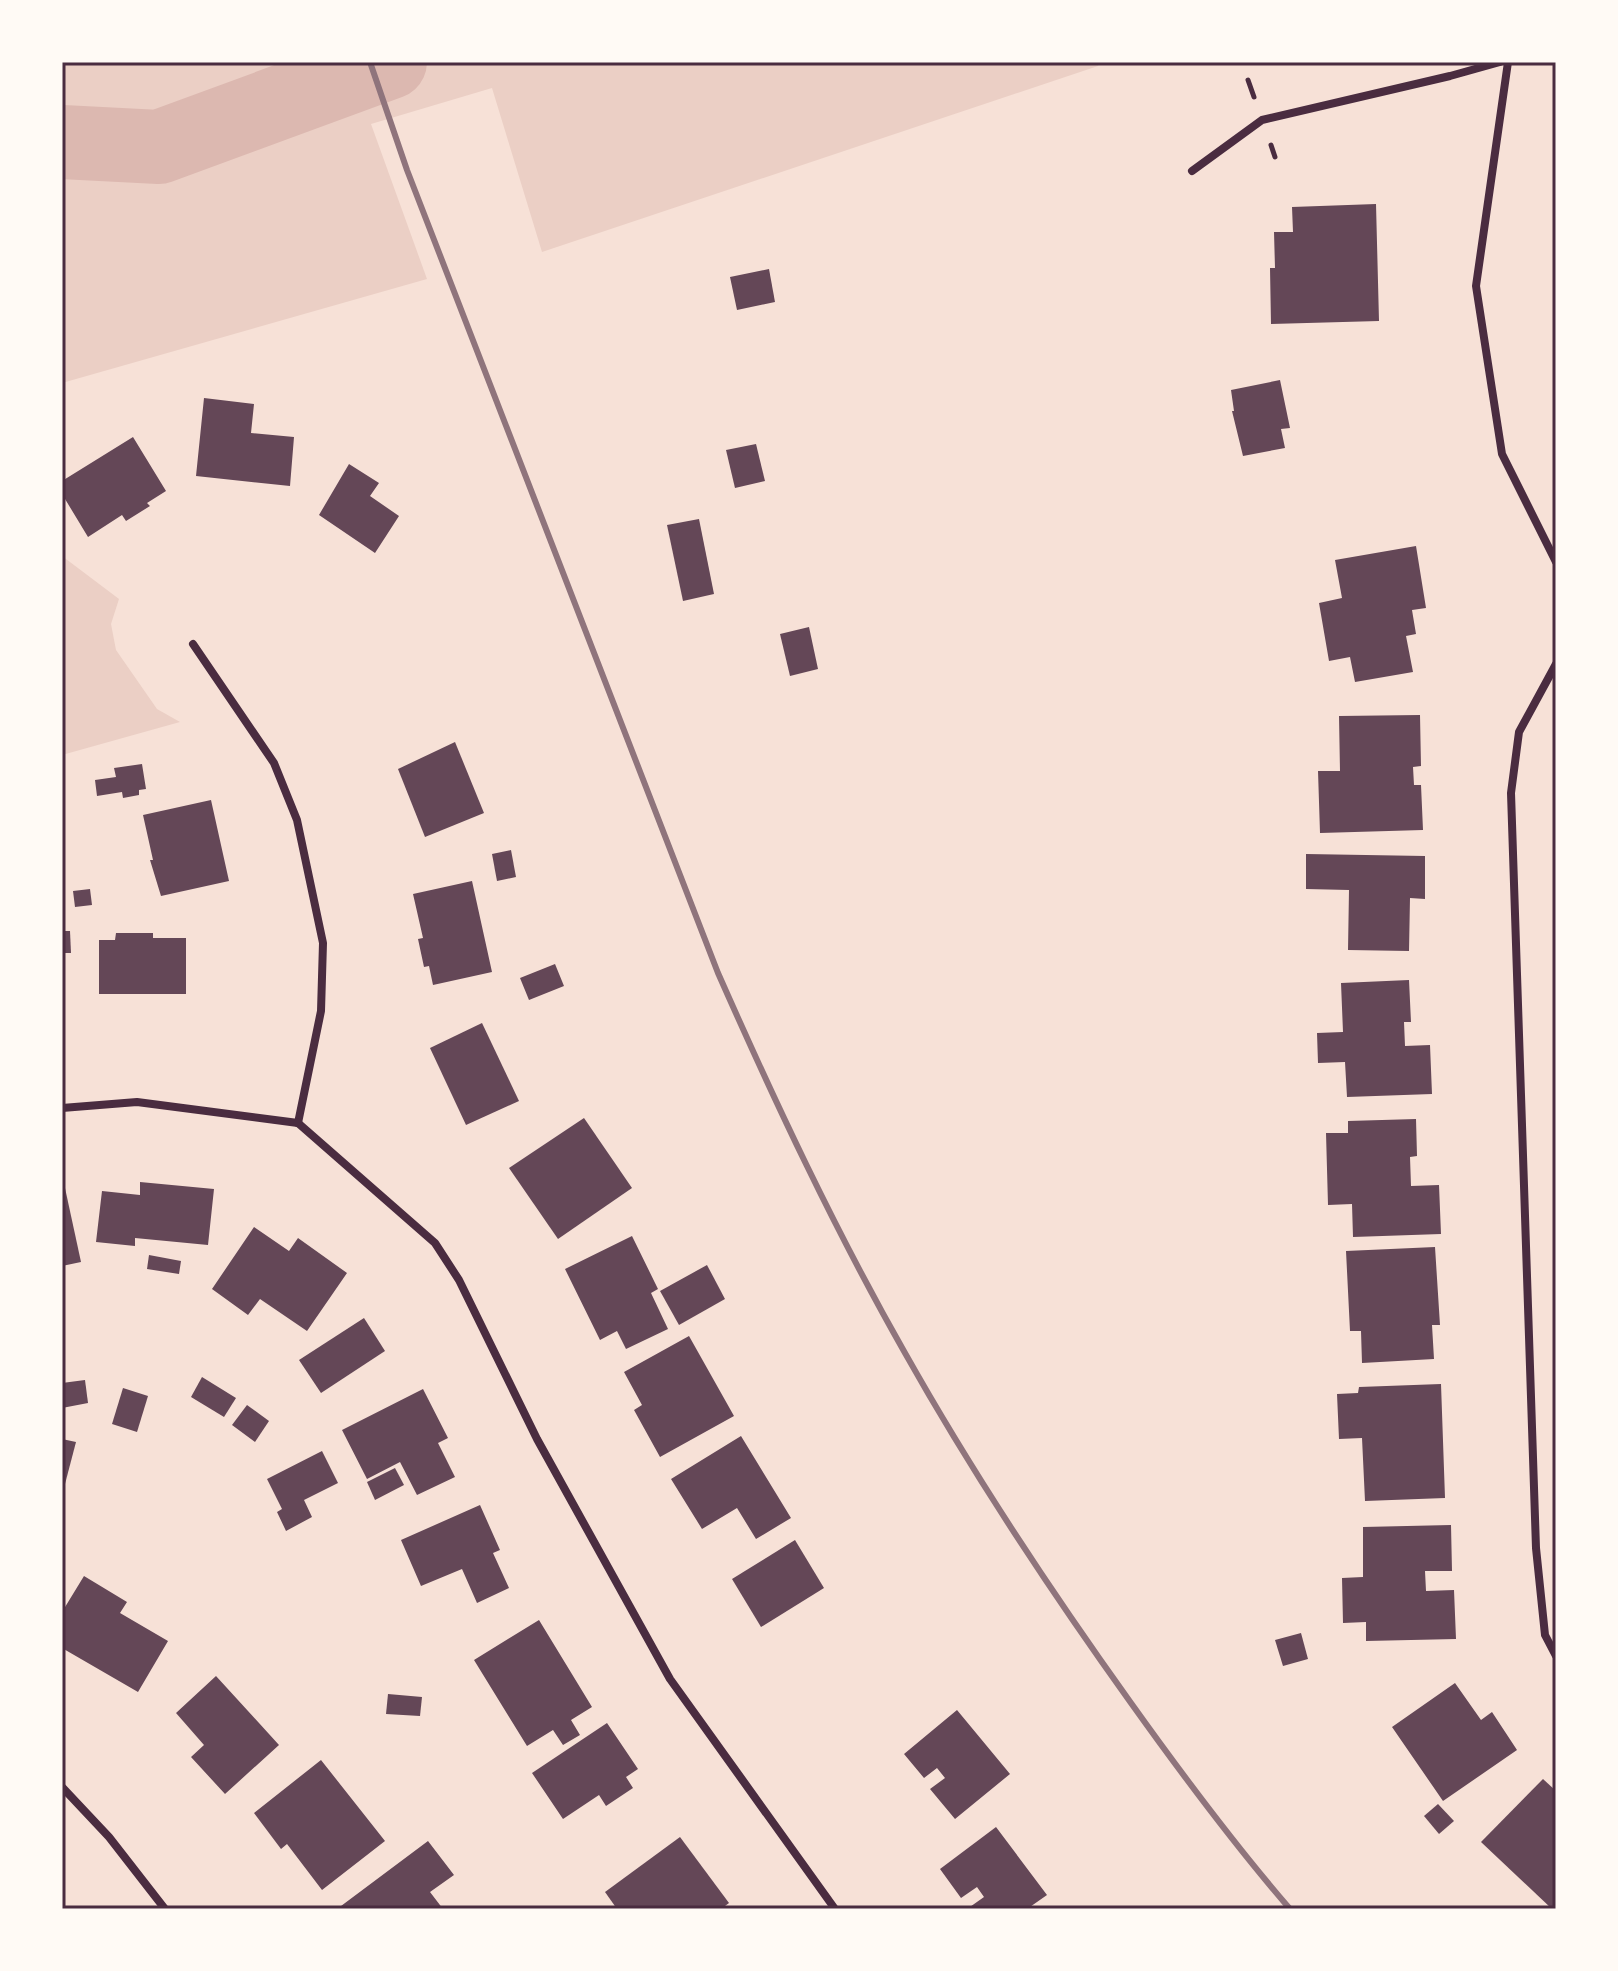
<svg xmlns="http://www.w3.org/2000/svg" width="1618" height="1971" viewBox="0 0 1618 1971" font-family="'Work Sans',sans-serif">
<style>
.green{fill:#ebcfc5}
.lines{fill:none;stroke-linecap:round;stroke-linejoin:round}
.river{stroke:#dcb8b0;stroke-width:74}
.building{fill:#644757}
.path{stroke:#4a2c40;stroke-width:5}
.minor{stroke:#4a2c40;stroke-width:8}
.rail{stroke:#8f747c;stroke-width:6}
.neatline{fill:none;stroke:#4a2c40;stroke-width:3}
</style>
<rect width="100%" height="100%" fill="#f7e1d7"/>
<!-- green -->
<g class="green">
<path d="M62,62H1100L1098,66L542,252L492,88L371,124L427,279L62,383Z"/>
<path d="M62,556L119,599L111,624L116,650L157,709L180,722L62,755Z"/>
</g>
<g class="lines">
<!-- river -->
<path class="river" d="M62,142L159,147L390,62"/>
</g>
<!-- building -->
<g class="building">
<path d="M1376,204L1379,321L1271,324L1270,268H1275L1274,232H1293L1292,207Z"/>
<path d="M769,269L775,302L737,310L730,277Z"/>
<path d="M1280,380L1290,428L1281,429L1285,448L1243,456L1232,411H1234L1231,390Z"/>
<path d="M204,398L254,404L251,433L294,437L290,486L196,476Z"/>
<path d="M133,437L166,491L147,503L150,506L126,521L122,515L88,537L62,494V481Z"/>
<path d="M756,444L765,481L735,488L726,450Z"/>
<path d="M349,464L379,483L370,496L399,516L375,553L319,515Z"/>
<path d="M699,519L714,594L683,601L667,525Z"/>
<path d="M1416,546L1426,608L1412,610L1416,634L1406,636L1413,672L1355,682L1350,657L1329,661L1319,603L1342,598L1335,560Z"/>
<path d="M809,627L818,669L790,676L780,634Z"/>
<path d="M1420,715L1421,766L1413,767L1414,785H1421L1423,830L1320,833L1318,771H1340L1339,716Z"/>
<path d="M455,742L484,813L425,837L398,769Z"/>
<path d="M142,764L146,789L139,790V795L123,798L122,792L97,796L95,780L116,777L114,768Z"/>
<path d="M211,800L229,881L161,896L150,860H153L143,815Z"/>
<path d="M511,850L516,877L497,881L492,854Z"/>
<path d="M1306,854L1425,856V899L1410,898L1409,951L1348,950L1349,890L1306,889Z"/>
<path d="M472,881L492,972L433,985L429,966L424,967L418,939L423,938L413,894Z"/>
<path d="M90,889L92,905L75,907L73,891Z"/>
<path d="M62,931H70L71,953H62Z"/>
<path d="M116,933H153V938H186V994H99V940H115Z"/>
<path d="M555,964L564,986L529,1000L520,978Z"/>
<path d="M1409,980L1411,1022H1404L1405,1046L1430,1045L1432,1094L1347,1097L1345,1062L1318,1063L1317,1033L1343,1032L1341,983Z"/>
<path d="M482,1023L519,1101L466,1125L430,1048Z"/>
<path d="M584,1118L632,1188L558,1239L509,1168Z"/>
<path d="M1416,1119L1417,1156L1410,1157L1411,1186L1439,1185L1441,1234L1353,1237L1352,1204L1328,1205L1326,1133H1348V1121Z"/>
<path d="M140,1182L214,1189L208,1245L135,1238V1246L96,1242L102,1191L140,1195Z"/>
<path d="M65,1188L81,1262L62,1266V1189Z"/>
<path d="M254,1227L289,1251L298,1238L347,1273L307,1331L260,1299L248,1315L212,1289Z"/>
<path d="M632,1236L658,1289L651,1293L668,1329L626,1349L617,1331L600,1340L565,1269Z"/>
<path d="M1435,1247L1440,1325H1432L1434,1359L1362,1363L1361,1331H1350L1346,1251Z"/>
<path d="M149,1255L181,1261L179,1274L147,1269Z"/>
<path d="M707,1265L725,1299L679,1325L660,1291Z"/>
<path d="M364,1318L385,1351L321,1393L299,1360Z"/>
<path d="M689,1336L734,1416L660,1457L634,1410L642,1405L624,1372Z"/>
<path d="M202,1377L236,1398L224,1417L191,1397Z"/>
<path d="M85,1380L88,1403L62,1408V1383Z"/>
<path d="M1441,1384L1445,1498L1365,1501L1362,1438L1339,1439L1337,1394L1358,1393L1359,1387Z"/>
<path d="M123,1388L148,1396L137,1432L112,1424Z"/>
<path d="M423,1389L448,1438L438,1443L455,1477L417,1495L400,1462L367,1479L342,1430Z"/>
<path d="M247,1405L269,1421L255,1442L232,1425Z"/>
<path d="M741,1436L791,1518L756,1539L737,1508L702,1529L671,1479Z"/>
<path d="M62,1439L76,1442L65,1484L62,1483Z"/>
<path d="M322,1451L338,1483L304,1500L312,1517L286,1531L277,1512L282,1509L267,1479Z"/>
<path d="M395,1468L404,1485L375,1500L367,1482Z"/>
<path d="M480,1505L500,1550L493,1553L509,1588L477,1603L462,1569L421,1586L401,1540Z"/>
<path d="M1451,1525L1452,1571H1425L1426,1591L1454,1590L1456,1639L1366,1641V1622L1343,1623L1342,1578L1363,1577V1527Z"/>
<path d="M795,1540L824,1588L761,1627L732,1579Z"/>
<path d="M84,1576L127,1602L120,1613L168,1641L138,1692L62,1648V1612Z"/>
<path d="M539,1620L592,1707L571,1720L580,1735L563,1745L553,1730L527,1746L474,1660Z"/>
<path d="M1301,1633L1308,1659L1283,1666L1275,1640Z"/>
<path d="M216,1676L279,1745L225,1794L191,1757L204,1745L176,1713Z"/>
<path d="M1455,1683L1481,1720L1492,1712L1517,1750L1443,1801L1392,1727Z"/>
<path d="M388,1694L422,1697L420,1716L386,1714Z"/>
<path d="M957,1710L1010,1774L955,1819L930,1789L945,1778L937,1768L924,1778L904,1754Z"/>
<path d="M607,1723L638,1769L626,1777L633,1788L606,1806L599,1795L563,1819L532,1773Z"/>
<path d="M321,1760L385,1841L322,1890L287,1844L281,1849L254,1813Z"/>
<path d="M1543,1779L1556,1791V1905L1552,1909L1481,1842Z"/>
<path d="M1438,1804L1454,1821L1439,1834L1424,1816Z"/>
<path d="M996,1827L1047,1895L1027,1909H967L984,1897L977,1887L961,1898L940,1869Z"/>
<path d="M680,1837L729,1903L721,1909H617L605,1892Z"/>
<path d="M428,1841L454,1875L430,1892L443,1909H337Z"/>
</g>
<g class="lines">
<!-- path -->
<g class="path">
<path d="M1248,80L1254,97"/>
<path d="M1271,145L1275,157"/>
</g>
<!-- minor -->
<g class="minor">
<path d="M1508,62L1476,286L1502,454L1556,562"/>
<path d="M1192,171L1262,120L1450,76L1500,62"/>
<path d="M193,644L274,763L297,820L323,943L321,1011L298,1123"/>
<path d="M1556,664L1519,732L1511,793L1536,1548L1545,1635L1556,1656"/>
<path d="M62,1108L137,1102L298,1123"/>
<path d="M298,1123L435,1243L459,1280L537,1439L670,1679L835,1909"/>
<path d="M62,1787L109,1837L165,1909"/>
</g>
<!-- rail -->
<path class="rail" d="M370,62L407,170L718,973C775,1102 835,1230 905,1353C973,1474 1050,1590 1131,1703C1181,1773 1233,1843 1290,1909"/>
</g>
<!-- border -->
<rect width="1618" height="1971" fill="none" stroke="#fffaf5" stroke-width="128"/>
<rect x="64" y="64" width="1490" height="1843" class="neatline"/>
</svg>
